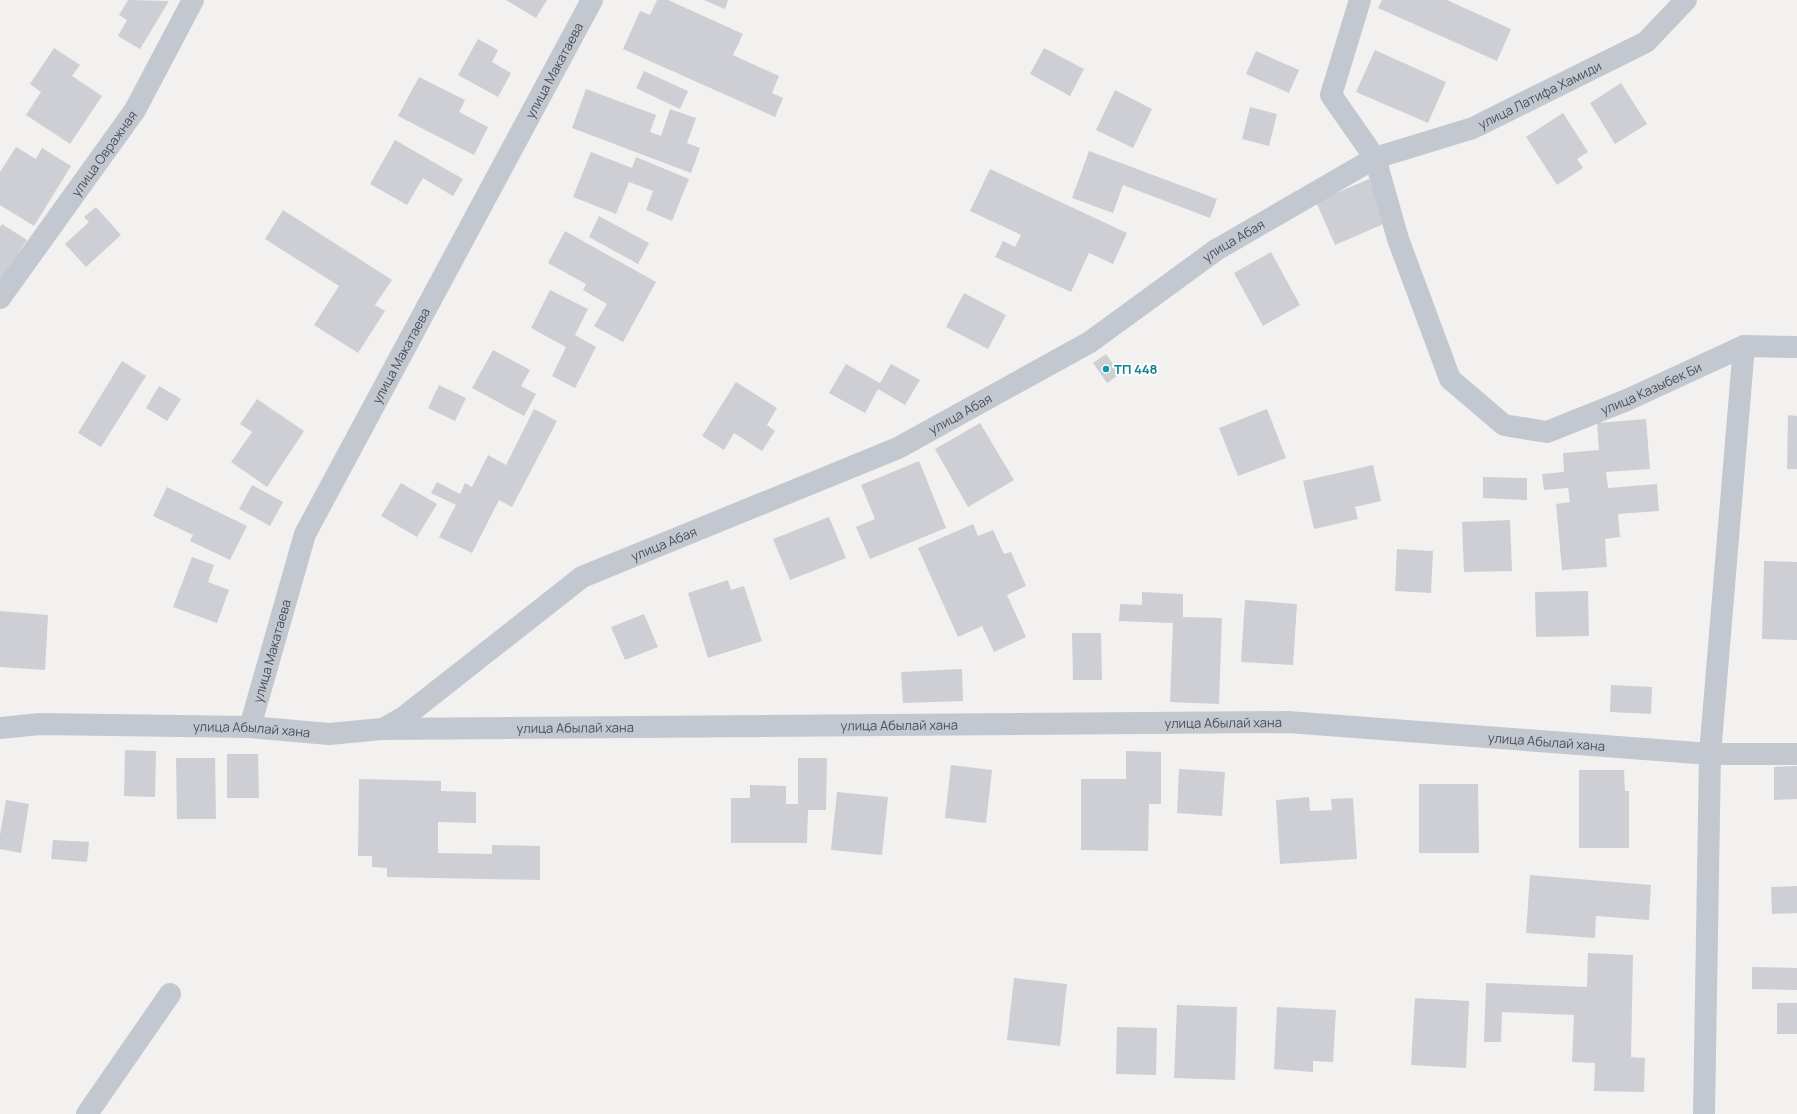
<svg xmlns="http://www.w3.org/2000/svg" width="1797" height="1114" viewBox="0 0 1797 1114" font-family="Manrope,sans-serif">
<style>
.building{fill:#cecfd4}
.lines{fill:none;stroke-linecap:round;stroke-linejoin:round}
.street{stroke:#c3c8d0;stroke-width:22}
.culture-dot{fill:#0f9aa8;stroke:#fff;stroke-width:1.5}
.labels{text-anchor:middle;stroke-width:4;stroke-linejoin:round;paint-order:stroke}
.street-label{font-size:13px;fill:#4a505b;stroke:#fff}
.culture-label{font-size:13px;font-weight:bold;fill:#0d838f;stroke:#fff;text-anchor:start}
</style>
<rect width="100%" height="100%" fill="#f2f1f0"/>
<!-- building -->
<g class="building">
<path d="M128,0L169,1L140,49L118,36L127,20L119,15Z"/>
<path d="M506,0H547L536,18Z"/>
<path d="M657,0H668L743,34L733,55L779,76L772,93L783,98L775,117L623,49L640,11L650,15Z"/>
<path d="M704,0H728L725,9Z"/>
<path d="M1382,0H1447L1511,29L1497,61L1378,8Z"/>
<path d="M478,39L498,50L492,62L511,73L498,97L458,75Z"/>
<path d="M54,48L80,65L72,76L102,96L70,144L26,115L41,92L30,84Z"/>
<path d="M1044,48L1084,69L1070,96L1030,74Z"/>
<path d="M1375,50L1446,82L1428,123L1356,92Z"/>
<path d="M1256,51L1299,70L1289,93L1246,74Z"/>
<path d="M644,71L688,91L680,109L636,88Z"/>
<path d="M419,77L465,100L459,112L488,127L474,155L398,116Z"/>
<path d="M1621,83L1647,124L1615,144L1590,103Z"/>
<path d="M586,89L656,115L650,132L661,136L670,109L696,118L687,143L700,148L691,173L572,128Z"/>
<path d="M1115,90L1152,109L1133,148L1096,130Z"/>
<path d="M1250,107L1277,114L1269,146L1242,139Z"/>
<path d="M1563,113L1588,152L1577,159L1583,168L1557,185L1526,137Z"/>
<path d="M395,140L463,179L453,196L423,178L407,205L370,184Z"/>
<path d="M16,147L36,159L42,148L71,166L34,226L0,205V172Z"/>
<path d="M1089,151L1217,199L1210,218L1123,185L1113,213L1072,198Z"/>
<path d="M591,152L632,168L636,157L689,179L672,221L646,210L653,191L629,182L616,214L573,197Z"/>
<path d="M990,169L1127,233L1113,264L1089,253L1071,292L995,257L1003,241L1015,247L1021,235L970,211Z"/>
<path d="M1369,179L1388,222L1335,245L1316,202Z"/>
<path d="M96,207L121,235L86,267L65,244L89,222L84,217Z"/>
<path d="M283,210L392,280L375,305L385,311L358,353L314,325L339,286L265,239Z"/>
<path d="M599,216L649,243L638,264L589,237Z"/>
<path d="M2,224L27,240L0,282V227Z"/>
<path d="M565,231L656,282L623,342L594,326L607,304L583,290L586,284L548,263Z"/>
<path d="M1271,252L1300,305L1263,326L1234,273Z"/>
<path d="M550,290L588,309L575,335L596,347L575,388L552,376L566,347L531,328Z"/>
<path d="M964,293L1006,315L988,349L946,327Z"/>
<path d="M493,350L530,370L521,386L536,394L524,416L472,388Z"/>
<path d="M1106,354L1120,374L1107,383L1093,363Z"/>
<path d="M122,361L146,376L101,447L78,433Z"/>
<path d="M846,364L880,383L891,364L920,380L905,405L878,389L865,413L829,393Z"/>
<path d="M736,382L777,408L767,425L775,431L762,451L734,433L724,450L702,436Z"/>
<path d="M439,385L466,398L455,421L428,408Z"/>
<path d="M159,386L181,399L167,421L146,408Z"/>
<path d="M257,399L304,431L267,487L231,462L252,432L240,424Z"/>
<path d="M534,409L557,421L512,507L499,500L472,553L439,537L456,505L431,493L437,482L460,494L465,483L472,487L488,455L506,465Z"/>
<path d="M1267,409L1286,458L1238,476L1219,428Z"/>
<path d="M1788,415L1797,416V469H1787Z"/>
<path d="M1646,419L1650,469L1606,472L1608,488L1657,484L1659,511L1618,514L1620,537L1605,539L1607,567L1562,570L1556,504L1570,502L1568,488L1544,490L1542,474L1564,472L1563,453L1599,450L1597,423Z"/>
<path d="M980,423L1014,480L968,507L935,449Z"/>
<path d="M919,461L946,528L870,559L856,527L875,519L861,485Z"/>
<path d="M1373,465L1381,501L1355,507L1358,519L1314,529L1303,481Z"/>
<path d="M1483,477L1527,478V500L1483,498Z"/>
<path d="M401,483L437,504L417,537L381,516Z"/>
<path d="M252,485L283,502L270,526L239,509Z"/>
<path d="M167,487L247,526L230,560L190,541L193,535L153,516Z"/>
<path d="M829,517L846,558L790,580L773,539Z"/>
<path d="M1510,520L1512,571L1464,572L1462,522Z"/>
<path d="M973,524L978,536L993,530L1004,554L1011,552L1026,586L1007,595L1026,637L994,652L982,626L958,637L918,548Z"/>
<path d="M1397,549L1433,551L1431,593L1395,591Z"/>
<path d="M192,557L214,565L208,582L229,590L217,623L173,607Z"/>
<path d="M1764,561L1797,562V640L1762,639Z"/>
<path d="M728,580L731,590L744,586L762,641L708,658L688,593Z"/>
<path d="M1588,591L1589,636L1536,637L1535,592Z"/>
<path d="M1142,592L1183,594V617L1222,618L1219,704L1170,702L1173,623L1119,621L1120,604L1142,605Z"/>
<path d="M1245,600L1297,604L1293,665L1241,662Z"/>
<path d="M0,611L48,615L45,670L0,667Z"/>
<path d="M644,614L658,647L625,660L611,627Z"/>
<path d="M1072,633H1101L1102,680H1073Z"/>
<path d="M962,669L963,701L903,703L901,672Z"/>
<path d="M1611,685L1652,687L1651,714L1610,712Z"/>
<path d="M125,750L156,751L155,797L124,796Z"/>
<path d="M1126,751L1161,752V804H1149L1148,851L1081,850V779H1126Z"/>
<path d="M227,754H258L259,798H227Z"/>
<path d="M176,758H215L216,819H177Z"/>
<path d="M798,758H827L826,810H808L807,843H731V798H750V785L786,786V804H798Z"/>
<path d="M951,765L992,770L986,823L945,818Z"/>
<path d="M1797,766V799L1774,800V767Z"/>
<path d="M1179,769L1225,772L1222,816L1177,813Z"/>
<path d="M1579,770H1624L1625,791H1629V848H1579Z"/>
<path d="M359,779L441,781V791L476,792V823L438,822V853L492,854V845L540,846V880L387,877V868L372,867V856H358Z"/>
<path d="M1419,784H1478L1479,853H1419Z"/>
<path d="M837,792L888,797L882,855L831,850Z"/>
<path d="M1309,797L1310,811L1332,810L1331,799L1353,798L1357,859L1280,864L1276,800Z"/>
<path d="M6,800L29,804L21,853L0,849V835Z"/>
<path d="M53,840L89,842L87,862L51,859Z"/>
<path d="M1530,875L1651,885L1649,920L1596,916L1595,938L1526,933Z"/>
<path d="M1797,886V913L1772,914L1771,887Z"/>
<path d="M1588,953L1633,955L1631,1057L1645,1058L1644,1092L1594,1091L1595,1063L1572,1062L1574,1015L1502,1012L1501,1042H1484L1486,983L1587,987Z"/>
<path d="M1752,967L1797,968V990L1752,989Z"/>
<path d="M1014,978L1067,984L1060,1046L1007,1040Z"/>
<path d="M1415,998L1469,1001L1466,1068L1411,1065Z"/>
<rect x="1777" y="1003" width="20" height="31"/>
<path d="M1177,1005L1237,1007L1235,1080L1174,1078Z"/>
<path d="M1277,1007L1336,1010L1333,1062L1313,1061V1072L1274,1069Z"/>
<path d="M1117,1027L1157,1028L1156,1075L1116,1074Z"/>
</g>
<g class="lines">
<!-- street -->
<g class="street">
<path id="s1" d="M1360,0L1331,95L1375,158L1398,239L1450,379L1504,425L1547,432L1627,400L1744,346L1797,347"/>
<path id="s2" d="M0,298L135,110L193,0"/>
<path id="s3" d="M250,727L305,534L592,0"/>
<path id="s4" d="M0,728L40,724L250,727L329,734L382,729L1288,722L1710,754H1797"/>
<path id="s5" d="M383,729L404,717L582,577L898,448L1090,342L1216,250L1375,158L1473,128L1646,42L1686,0"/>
<path d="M87,1114L170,994"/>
<path d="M1704,1114L1710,754L1744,346"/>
</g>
</g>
<!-- markers -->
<circle class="culture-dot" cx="1106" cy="369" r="4"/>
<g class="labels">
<!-- street labels -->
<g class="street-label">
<text dy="5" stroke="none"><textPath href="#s3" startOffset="727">улица Макатаева</textPath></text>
<text dy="5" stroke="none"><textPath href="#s5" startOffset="1328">улица Латифа Хамиди</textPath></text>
<text dy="5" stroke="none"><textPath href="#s2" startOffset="178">улица Овражная</textPath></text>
<text dy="5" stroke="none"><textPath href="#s5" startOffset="987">улица Абая</textPath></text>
<text dy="5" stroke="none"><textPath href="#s3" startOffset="403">улица Макатаева</textPath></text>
<text dy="5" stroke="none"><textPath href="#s1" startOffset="637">улица Казыбек Би</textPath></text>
<text dy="5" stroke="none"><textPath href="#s5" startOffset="663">улица Абая</textPath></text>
<text dy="5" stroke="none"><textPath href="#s5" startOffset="339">улица Абая</textPath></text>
<text dy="5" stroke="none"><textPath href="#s3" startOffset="79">улица Макатаева</textPath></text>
<text dy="5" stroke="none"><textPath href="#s4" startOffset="1224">улица Абылай хана</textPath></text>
<text dy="5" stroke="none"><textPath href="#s4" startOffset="900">улица Абылай хана</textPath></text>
<text dy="5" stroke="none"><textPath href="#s4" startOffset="576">улица Абылай хана</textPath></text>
<text dy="5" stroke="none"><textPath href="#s4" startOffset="252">улица Абылай хана</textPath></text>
<text dy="5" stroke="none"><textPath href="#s4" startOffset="1548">улица Абылай хана</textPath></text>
</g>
<!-- culture labels -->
<g class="culture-label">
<text x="1114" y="374">ТП 448</text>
</g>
</g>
</svg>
